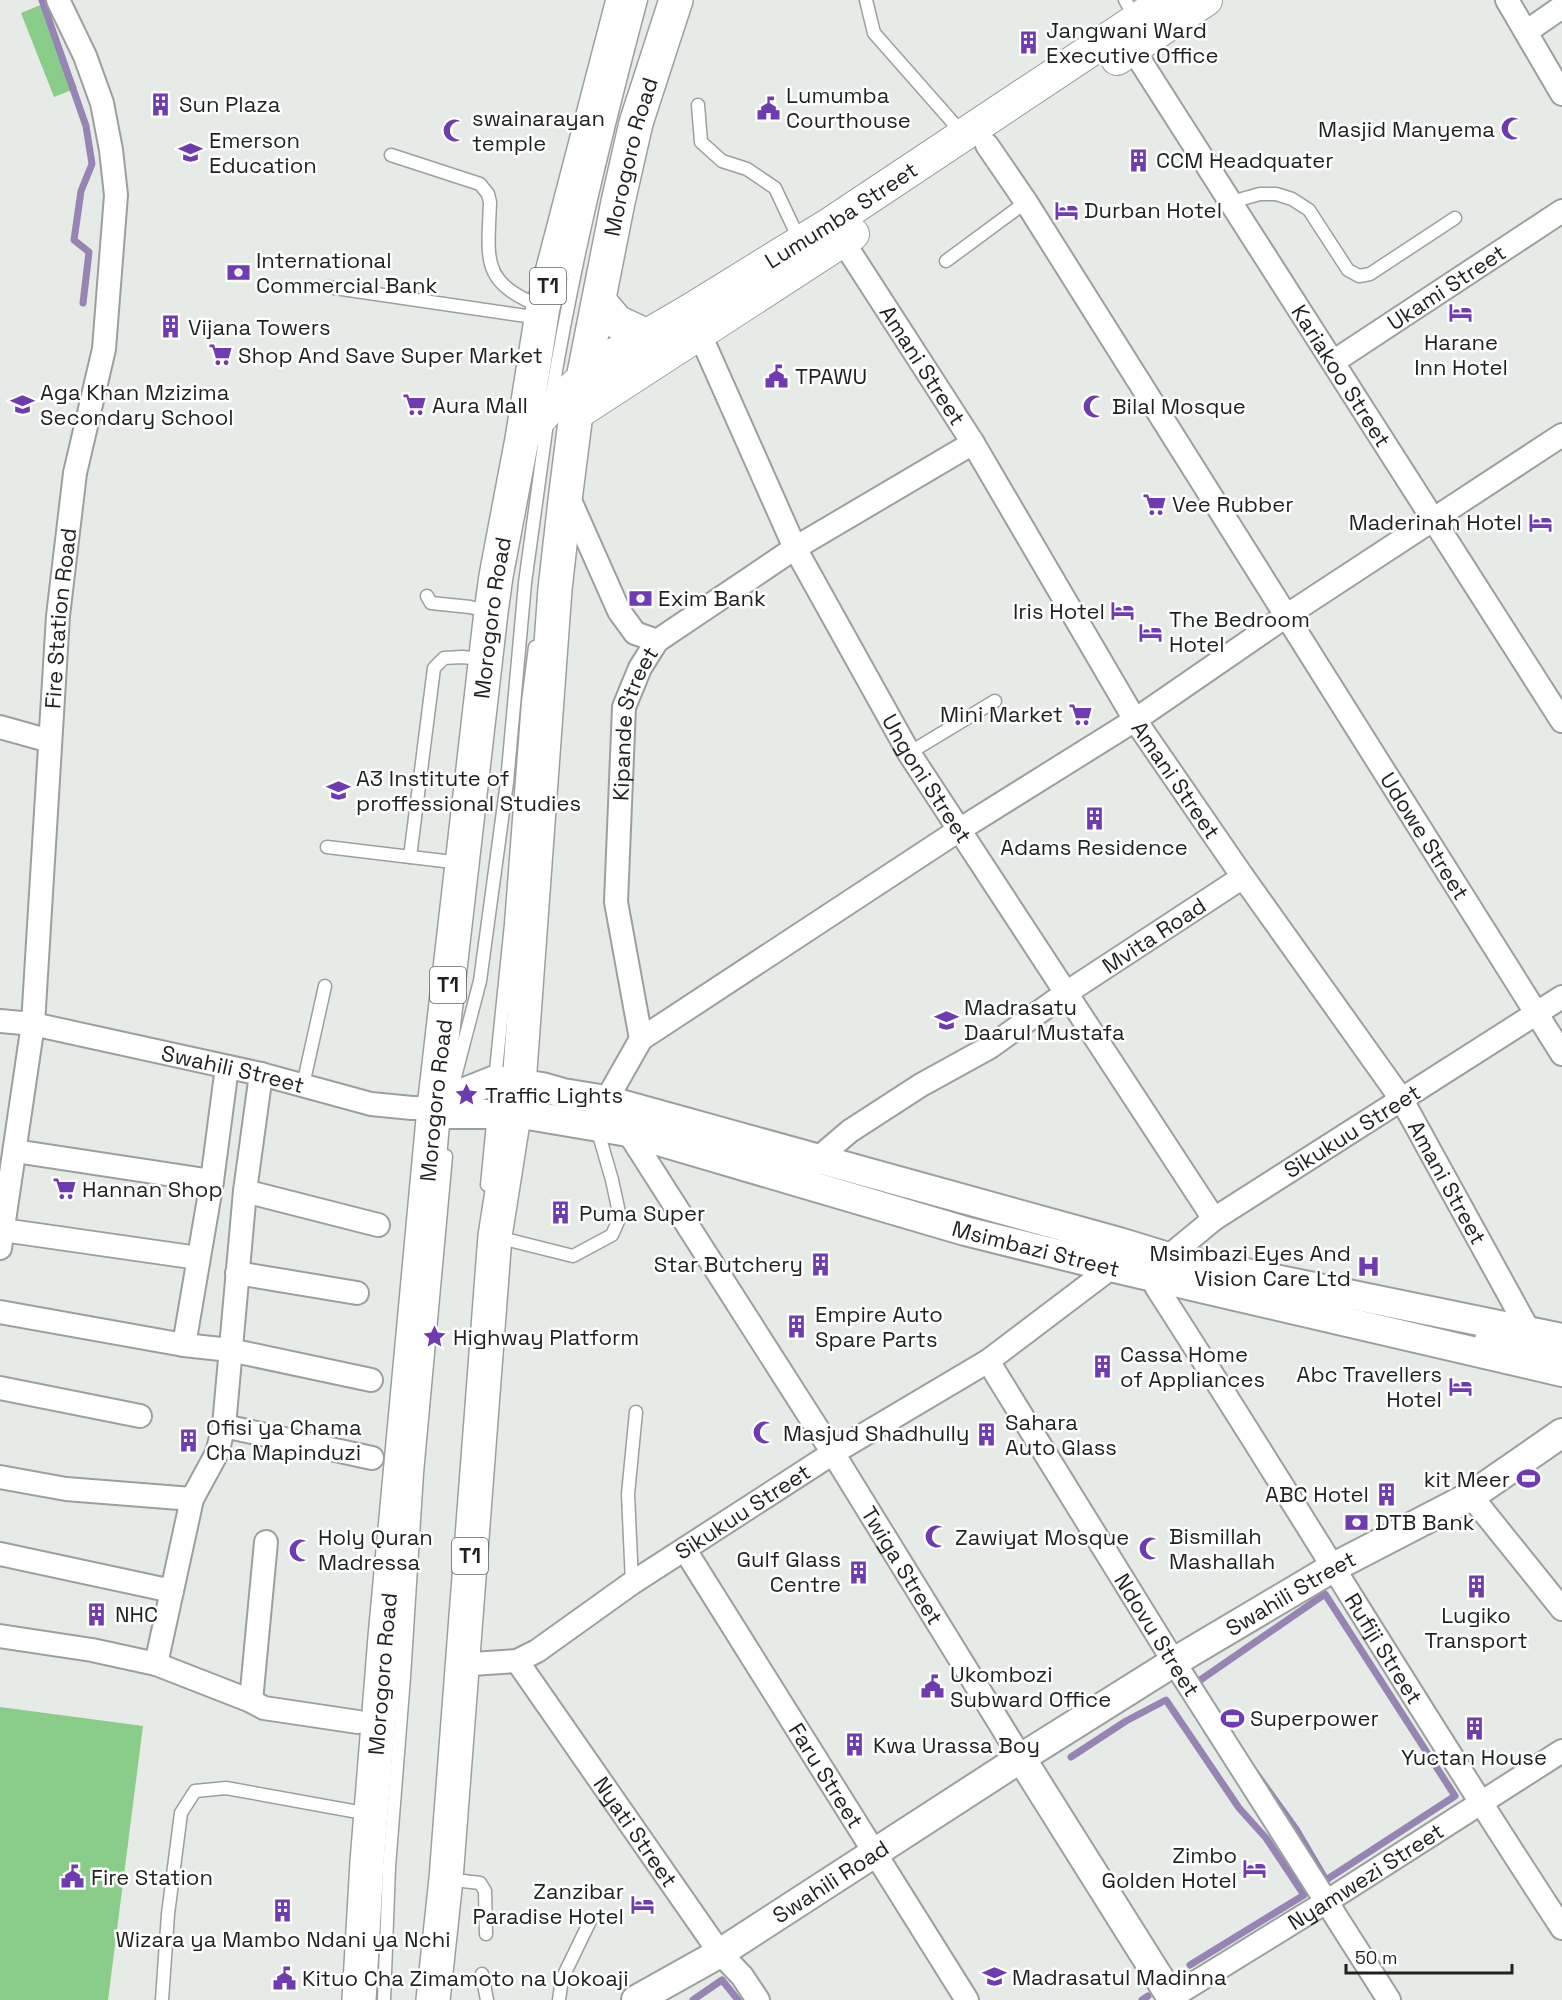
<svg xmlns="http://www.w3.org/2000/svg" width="1562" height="2000" viewBox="0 0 1562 2000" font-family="'Space Grotesk',sans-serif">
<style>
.green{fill:#8acc89}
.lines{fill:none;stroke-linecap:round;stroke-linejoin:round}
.stream{stroke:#9584b4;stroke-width:7}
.service-casing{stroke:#9ca09c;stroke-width:15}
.minor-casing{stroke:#9ca09c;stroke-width:26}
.tertiary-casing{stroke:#9ca09c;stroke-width:32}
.secondary-casing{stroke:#9ca09c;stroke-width:34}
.trunk-casing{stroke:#9ca09c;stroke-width:36}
.service{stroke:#fff;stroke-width:12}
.minor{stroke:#fff;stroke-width:22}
.tertiary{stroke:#fff;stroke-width:28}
.secondary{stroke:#fff;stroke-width:32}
.trunk{stroke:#fff;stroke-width:33}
.labels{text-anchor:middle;stroke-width:5;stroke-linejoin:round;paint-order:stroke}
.shield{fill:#fff;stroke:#626462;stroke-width:1.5}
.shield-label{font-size:21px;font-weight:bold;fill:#1f211f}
.poi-label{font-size:22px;fill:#1f211f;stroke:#fff;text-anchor:start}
.street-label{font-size:22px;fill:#1f211f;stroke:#fff}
</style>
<rect width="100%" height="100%" fill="#e7ebe7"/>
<!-- green -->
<g class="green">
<path d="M43,4L77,88L54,97L21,13Z"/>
<path d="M0,1707L143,1726L108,2000H0Z"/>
</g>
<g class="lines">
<!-- stream -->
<g class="stream">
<path d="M42,0L86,126L92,164L81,191L74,240L89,252L83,303"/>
<path d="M1325,1594L1455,1796L1326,1880L1296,1829L1193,1685Z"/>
<path d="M1071,1757L1126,1721L1166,1700L1239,1808L1266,1838L1304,1895L1190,1965"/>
<path d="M693,2000L722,1980L738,2000"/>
<path d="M1142,2000L1148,1996"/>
</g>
<defs>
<g id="service">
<path d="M866,0L874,33L963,134"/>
<path d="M1125,0L1136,19"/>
<path d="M698,105L701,142L722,161L747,169L775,188L800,241"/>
<path d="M391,155L480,184L488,194L490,202C488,261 480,282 542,307"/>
<path d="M1231,202L1260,194H1276L1292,199L1309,210L1348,270L1359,276L1370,274L1455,218"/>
<path d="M946,261L1026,202"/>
<path d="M328,287L540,318"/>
<path d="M551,400C573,265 606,132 641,0"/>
<path d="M427,596L431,603L470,607L490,612"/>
<path d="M909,753L995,701"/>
<path d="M327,847L461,863"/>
<path d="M410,857L434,668L444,658L462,657L483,659"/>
<path d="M303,1085L325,986"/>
<path d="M450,1096L480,981L507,782L525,583L547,423"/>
<path d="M487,1185L494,1113L495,1080L511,924L528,702L535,647"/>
<path d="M497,1237L573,1256L612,1235L620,1217L612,1180L597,1128"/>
<path d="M1481,1339L1562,1357"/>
<path d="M632,1583L628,1494L636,1412"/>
<path d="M446,1879L480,1883L485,1891L486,1934"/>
<path d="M482,1974L487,2000"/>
<path d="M162,2000L168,1914L181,1813L195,1791L226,1788L369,1814"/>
<path d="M384,2000L389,1867L404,1677L417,1473L446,1156"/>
<path d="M559,2000L562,1979L591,1919"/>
</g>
<g id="minor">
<path d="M1507,0L1562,94"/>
<path d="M1526,32L1562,7"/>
<path id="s1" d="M1125,37L1562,721"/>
<path id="s2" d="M987,145L1026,202L1562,1054"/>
<path id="s3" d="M835,229L973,443L1135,720L1243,877L1402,1100L1529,1331"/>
<path id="s4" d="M694,321L795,548L909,753L1214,1219"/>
<path id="s5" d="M1333,362L1562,211"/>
<path d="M568,496L619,611L635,633L657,641"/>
<path d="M0,727L50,741"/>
<path id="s6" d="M1562,997L1214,1219L1168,1257L1152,1277L1157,1288C1294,1500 1423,1717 1562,1928"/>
<path id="s7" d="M0,1021L33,1024L261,1074L371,1104L412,1108H434"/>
<path id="s8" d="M641,1039L616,902L624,707L640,668L657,641L795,548L973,443"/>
<path d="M599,1113L641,1039L959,830L1135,720L1286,616L1562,435"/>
<path id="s9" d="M628,1132L833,1453L1021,1758"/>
<path d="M15,1151L212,1181"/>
<path id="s10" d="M810,1169L823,1154L850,1131L921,1085L990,1047L1066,993L1243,877"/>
<path d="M245,1191L378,1225"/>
<path d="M3,1230L198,1258"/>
<path id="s11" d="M0,1248L33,1024L58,616L75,473L104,349L116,195L111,150L102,103L85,56L58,0"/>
<path d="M237,1273L357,1293"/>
<path d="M0,1312L184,1345L230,1350L371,1380"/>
<path d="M184,1345L212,1181L227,1067"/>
<path id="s12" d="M988,1361L1174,1662L1389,2000"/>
<path d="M0,1388L140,1416"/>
<path d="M224,1426L372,1458"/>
<path d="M0,1477L66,1489L192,1499"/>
<path d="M1471,1496L1562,1609"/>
<path id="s13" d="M685,1550L967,2000"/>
<path d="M0,1554L172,1591"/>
<path d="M0,1636L92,1650L156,1664L251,1701L264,1708L358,1722"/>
<path id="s14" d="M517,1661L720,1953L742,1976L758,2000"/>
<path id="s15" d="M462,1663L472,1664L517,1661L537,1651L632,1583L833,1453L988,1361L1103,1274L1110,1267L1114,1254"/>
<path d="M156,1664L192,1499L217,1453L224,1426L245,1191L261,1074"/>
<path d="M251,1701L266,1542"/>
<path id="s16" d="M1167,2000L1326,1902L1562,1751"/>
</g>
<g id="tertiary">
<path d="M434,1108L450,1098L495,1080L542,1087L563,1093L606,1100L1119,1242L1168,1257L1562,1338"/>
<path id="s17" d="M434,1108L450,1114H522L628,1132L965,1231L1110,1267L1562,1372"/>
<path d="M1021,1758L1173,2000"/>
<path id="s18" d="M636,2000L720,1953L1021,1758L1174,1662L1334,1567L1471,1496L1562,1433"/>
</g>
<g id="secondary">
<path d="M1117,59L1206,0"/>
<path d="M576,414L853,234"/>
<path id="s19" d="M522,439L549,409L601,362L690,310L831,223L1166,0"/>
</g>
<g id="trunk">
<path d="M599,301L617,322L647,336"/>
<path id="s20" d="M359,2000L367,1862L385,1637L434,1108L491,612L496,576L522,439L543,307L623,0"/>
<path id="s21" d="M433,2000L446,1879L495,1236L519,1084L555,589L566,492L576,414L618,202L636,123L676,0"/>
</g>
</defs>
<!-- service casing -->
<use href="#service" class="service-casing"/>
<!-- minor casing -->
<use href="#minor" class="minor-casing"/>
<!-- tertiary casing -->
<use href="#tertiary" class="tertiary-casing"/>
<!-- secondary casing -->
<use href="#secondary" class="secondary-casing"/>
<!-- trunk casing -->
<use href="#trunk" class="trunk-casing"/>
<!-- service -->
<use href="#service" class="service"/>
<!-- minor -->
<use href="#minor" class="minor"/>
<!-- tertiary -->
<use href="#tertiary" class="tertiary"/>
<!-- secondary -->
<use href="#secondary" class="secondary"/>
<!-- trunk -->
<use href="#trunk" class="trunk"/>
</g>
<!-- icons -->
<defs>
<symbol id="building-bare" viewBox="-9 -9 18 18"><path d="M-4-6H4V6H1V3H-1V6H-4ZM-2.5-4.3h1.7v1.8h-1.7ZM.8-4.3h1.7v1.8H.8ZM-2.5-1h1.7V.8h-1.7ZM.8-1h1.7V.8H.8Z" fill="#703ab0" stroke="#fff" stroke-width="2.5" paint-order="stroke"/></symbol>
<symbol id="civic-bare" viewBox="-9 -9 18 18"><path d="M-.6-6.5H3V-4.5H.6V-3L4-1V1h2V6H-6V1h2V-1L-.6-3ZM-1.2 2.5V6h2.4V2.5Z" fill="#703ab0" stroke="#fff" stroke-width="2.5" paint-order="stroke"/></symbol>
<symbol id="mosque-bare" viewBox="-9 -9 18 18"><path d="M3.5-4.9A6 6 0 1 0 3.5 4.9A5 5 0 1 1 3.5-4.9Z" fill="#703ab0" stroke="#fff" stroke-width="2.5" paint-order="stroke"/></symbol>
<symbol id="school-bare" viewBox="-9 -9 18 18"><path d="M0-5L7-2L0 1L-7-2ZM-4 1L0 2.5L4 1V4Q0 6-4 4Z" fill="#703ab0" stroke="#fff" stroke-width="2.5" paint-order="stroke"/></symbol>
<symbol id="hotel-bare" viewBox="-9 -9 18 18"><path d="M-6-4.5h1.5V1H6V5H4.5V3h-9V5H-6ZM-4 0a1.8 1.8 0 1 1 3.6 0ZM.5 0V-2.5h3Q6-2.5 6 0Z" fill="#703ab0" stroke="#fff" stroke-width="2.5" paint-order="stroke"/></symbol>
<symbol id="bank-bare" viewBox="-9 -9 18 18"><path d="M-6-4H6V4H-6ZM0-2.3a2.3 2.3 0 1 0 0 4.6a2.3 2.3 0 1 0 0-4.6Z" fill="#703ab0" stroke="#fff" stroke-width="2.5" paint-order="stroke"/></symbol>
<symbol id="supermarket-bare" viewBox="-9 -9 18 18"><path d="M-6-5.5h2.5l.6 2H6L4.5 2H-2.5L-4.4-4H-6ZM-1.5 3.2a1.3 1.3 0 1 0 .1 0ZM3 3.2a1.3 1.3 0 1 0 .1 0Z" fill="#703ab0" stroke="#fff" stroke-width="2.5" paint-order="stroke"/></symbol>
<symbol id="university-bare" viewBox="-9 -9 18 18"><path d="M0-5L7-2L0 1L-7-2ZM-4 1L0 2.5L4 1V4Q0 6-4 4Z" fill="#703ab0" stroke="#fff" stroke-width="2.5" paint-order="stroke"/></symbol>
<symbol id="sight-bare" viewBox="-9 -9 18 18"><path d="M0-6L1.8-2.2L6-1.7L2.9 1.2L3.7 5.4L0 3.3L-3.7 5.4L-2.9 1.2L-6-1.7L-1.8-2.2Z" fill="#703ab0" stroke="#fff" stroke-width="2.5" paint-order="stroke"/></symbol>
<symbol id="hospital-bare" viewBox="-9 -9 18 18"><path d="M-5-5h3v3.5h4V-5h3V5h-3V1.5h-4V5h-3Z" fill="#703ab0" stroke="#fff" stroke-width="2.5" paint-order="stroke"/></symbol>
<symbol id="stadium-bare" viewBox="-9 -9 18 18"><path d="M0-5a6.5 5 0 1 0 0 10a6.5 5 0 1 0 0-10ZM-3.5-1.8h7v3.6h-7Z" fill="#703ab0" stroke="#fff" stroke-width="2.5" paint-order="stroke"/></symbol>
</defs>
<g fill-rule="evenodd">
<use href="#building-bare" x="1012" y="26" width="33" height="33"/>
<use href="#building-bare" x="144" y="88" width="33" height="33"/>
<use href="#civic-bare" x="752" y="92" width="33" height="33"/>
<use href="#mosque-bare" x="1496" y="112" width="33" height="33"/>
<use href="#mosque-bare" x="438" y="114" width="33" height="33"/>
<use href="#school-bare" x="174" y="136" width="33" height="33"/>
<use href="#building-bare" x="1122" y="144" width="33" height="33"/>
<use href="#hotel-bare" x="1050" y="194" width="33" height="33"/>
<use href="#bank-bare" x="222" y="256" width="33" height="33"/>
<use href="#hotel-bare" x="1444" y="296" width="33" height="33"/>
<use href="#building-bare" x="154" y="310" width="33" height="33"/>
<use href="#supermarket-bare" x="204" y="338" width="33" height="33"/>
<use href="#civic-bare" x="760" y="360" width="33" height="33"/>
<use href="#school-bare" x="6" y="388" width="33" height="33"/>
<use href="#supermarket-bare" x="398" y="388" width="33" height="33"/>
<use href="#mosque-bare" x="1078" y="390" width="33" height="33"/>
<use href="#supermarket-bare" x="1138" y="488" width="33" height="33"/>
<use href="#hotel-bare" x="1524" y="506" width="33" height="33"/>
<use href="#bank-bare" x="624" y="582" width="33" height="33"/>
<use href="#hotel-bare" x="1106" y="594" width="33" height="33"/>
<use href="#hotel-bare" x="1134" y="616" width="33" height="33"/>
<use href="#supermarket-bare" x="1064" y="698" width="33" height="33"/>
<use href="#university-bare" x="322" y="774" width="33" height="33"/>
<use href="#building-bare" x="1078" y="802" width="33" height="33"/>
<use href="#school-bare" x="930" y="1004" width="33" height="33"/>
<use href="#sight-bare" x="450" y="1078" width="33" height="33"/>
<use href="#supermarket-bare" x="48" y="1172" width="33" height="33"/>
<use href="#building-bare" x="544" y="1196" width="33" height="33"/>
<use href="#building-bare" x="804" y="1248" width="33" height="33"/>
<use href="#hospital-bare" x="1352" y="1250" width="33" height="33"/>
<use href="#building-bare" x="780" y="1310" width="33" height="33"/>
<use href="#sight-bare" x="418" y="1320" width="33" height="33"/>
<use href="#building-bare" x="1086" y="1350" width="33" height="33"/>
<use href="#hotel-bare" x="1444" y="1370" width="33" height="33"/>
<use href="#mosque-bare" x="748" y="1416" width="33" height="33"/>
<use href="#building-bare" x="970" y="1418" width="33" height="33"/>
<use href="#building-bare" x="172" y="1424" width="33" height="33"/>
<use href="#stadium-bare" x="1512" y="1462" width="33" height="33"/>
<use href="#building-bare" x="1370" y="1478" width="33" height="33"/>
<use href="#bank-bare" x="1340" y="1506" width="33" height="33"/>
<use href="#mosque-bare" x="920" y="1520" width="33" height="33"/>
<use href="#mosque-bare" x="1134" y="1532" width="33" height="33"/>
<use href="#mosque-bare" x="284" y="1534" width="33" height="33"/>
<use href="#building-bare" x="842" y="1556" width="33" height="33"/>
<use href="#building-bare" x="1460" y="1570" width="33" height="33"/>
<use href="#building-bare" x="80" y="1598" width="33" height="33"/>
<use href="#civic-bare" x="916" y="1670" width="33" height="33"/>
<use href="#stadium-bare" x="1216" y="1702" width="33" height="33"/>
<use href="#building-bare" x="1458" y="1712" width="33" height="33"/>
<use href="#building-bare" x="838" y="1728" width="33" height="33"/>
<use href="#hotel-bare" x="1238" y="1852" width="33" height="33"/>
<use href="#civic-bare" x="56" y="1860" width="33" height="33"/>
<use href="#hotel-bare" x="626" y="1888" width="33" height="33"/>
<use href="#building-bare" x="266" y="1894" width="33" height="33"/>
<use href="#school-bare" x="978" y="1960" width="33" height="33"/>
<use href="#civic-bare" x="268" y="1962" width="33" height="33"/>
</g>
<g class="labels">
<!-- shield labels -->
<g class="shield">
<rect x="530" y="268" width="36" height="36" rx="4.5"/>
<rect x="430" y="967" width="36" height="36" rx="4.5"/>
<rect x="452" y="1538" width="36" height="36" rx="4.5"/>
</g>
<g class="shield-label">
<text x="548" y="293">T1</text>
<text x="448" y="992">T1</text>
<text x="470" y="1563">T1</text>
</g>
<!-- poi labels -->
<g class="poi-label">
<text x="1046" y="38">Jangwani Ward<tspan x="1046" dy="25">Executive Office</tspan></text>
<text x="786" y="103">Lumumba<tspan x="786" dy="25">Courthouse</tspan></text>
<text x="179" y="112">Sun Plaza</text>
<text x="472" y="126">swainarayan<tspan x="472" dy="25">temple</tspan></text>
<text x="1495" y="137" text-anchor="end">Masjid Manyema</text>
<text x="209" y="148">Emerson<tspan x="209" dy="25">Education</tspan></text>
<text x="1156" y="168">CCM Headquater</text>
<text x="1084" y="218">Durban Hotel</text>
<text x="256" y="268">International<tspan x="256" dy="25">Commercial Bank</tspan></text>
<text x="188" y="335">Vijana Towers</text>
<text x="1461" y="350" text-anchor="middle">Harane<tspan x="1461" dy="25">Inn Hotel</tspan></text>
<text x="238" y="363">Shop And Save Super Market</text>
<text x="795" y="384">TPAWU</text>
<text x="40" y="400">Aga Khan Mzizima<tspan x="40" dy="25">Secondary School</tspan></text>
<text x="432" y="413">Aura Mall</text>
<text x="1112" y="414">Bilal Mosque</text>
<text x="1172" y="512">Vee Rubber</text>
<text x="1522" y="530" text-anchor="end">Maderinah Hotel</text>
<text x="658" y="606">Exim Bank</text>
<text x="1105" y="619" text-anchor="end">Iris Hotel</text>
<text x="1169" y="627">The Bedroom<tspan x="1169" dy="25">Hotel</tspan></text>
<text x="1063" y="722" text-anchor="end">Mini Market</text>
<text x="356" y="786">A3 Institute of<tspan x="356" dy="25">proffessional Studies</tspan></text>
<text x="1094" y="855" text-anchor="middle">Adams Residence</text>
<text x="964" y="1015">Madrasatu<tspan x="964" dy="25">Daarul Mustafa</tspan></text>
<text x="485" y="1103">Traffic Lights</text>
<text x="82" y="1197">Hannan Shop</text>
<text x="579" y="1221">Puma Super</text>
<text x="1351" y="1261" text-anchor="end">Msimbazi Eyes And<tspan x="1351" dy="25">Vision Care Ltd</tspan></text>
<text x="803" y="1272" text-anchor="end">Star Butchery</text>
<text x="815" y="1322">Empire Auto<tspan x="815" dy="25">Spare Parts</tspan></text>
<text x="453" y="1345">Highway Platform</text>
<text x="1120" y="1362">Cassa Home<tspan x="1120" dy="25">of Appliances</tspan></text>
<text x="1442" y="1382" text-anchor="end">Abc Travellers<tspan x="1442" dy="25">Hotel</tspan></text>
<text x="1005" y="1430">Sahara<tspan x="1005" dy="25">Auto Glass</tspan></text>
<text x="206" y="1435">Ofisi ya Chama<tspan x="206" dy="25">Cha Mapinduzi</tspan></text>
<text x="783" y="1441">Masjud Shadhully</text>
<text x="1510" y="1487" text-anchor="end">kit Meer</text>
<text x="1369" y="1502" text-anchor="end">ABC Hotel</text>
<text x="1375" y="1530">DTB Bank</text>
<text x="1169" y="1544">Bismillah<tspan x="1169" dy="25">Mashallah</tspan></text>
<text x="318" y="1545">Holy Quran<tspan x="318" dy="25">Madressa</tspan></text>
<text x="955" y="1545">Zawiyat Mosque</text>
<text x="841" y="1567" text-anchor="end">Gulf Glass<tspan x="841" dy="25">Centre</tspan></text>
<text x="115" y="1622">NHC</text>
<text x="1476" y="1623" text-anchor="middle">Lugiko<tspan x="1476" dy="25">Transport</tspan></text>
<text x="950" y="1682">Ukombozi<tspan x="950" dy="25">Subward Office</tspan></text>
<text x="1250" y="1726">Superpower</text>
<text x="873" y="1753">Kwa Urassa Boy</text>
<text x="1474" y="1765" text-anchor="middle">Yuctan House</text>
<text x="1237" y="1863" text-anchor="end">Zimbo<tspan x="1237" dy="25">Golden Hotel</tspan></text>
<text x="91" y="1885">Fire Station</text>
<text x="624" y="1899" text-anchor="end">Zanzibar<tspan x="624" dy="25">Paradise Hotel</tspan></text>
<text x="283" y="1947" text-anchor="middle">Wizara ya Mambo Ndani ya Nchi</text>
<text x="1012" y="1985">Madrasatul Madinna</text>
<text x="302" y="1986">Kituo Cha Zimamoto na Uokoaji</text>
</g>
<!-- street labels -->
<g class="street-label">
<text dy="8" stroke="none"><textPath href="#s21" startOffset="1856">Morogoro Road</textPath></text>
<text dy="8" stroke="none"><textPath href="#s19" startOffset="392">Lumumba Street</textPath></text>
<text dy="8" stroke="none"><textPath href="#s5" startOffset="136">Ukami Street</textPath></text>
<text dy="8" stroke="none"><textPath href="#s3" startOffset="162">Amani Street</textPath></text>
<text dy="8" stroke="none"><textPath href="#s1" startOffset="402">Kariakoo Street</textPath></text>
<text dy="8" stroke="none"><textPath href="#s11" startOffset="633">Fire Station Road</textPath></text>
<text dy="8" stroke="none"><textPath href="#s20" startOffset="1389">Morogoro Road</textPath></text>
<text dy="8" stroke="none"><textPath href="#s8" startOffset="320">Kipande Street</textPath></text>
<text dy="8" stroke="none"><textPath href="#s4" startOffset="514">Ungoni Street</textPath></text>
<text dy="8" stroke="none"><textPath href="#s3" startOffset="648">Amani Street</textPath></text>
<text dy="8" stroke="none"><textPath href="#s2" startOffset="818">Udowe Street</textPath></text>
<text dy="8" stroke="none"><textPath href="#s10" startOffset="417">Mvita Road</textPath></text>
<text dy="8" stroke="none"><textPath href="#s7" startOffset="238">Swahili Street</textPath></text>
<text dy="8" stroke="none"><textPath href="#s20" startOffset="903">Morogoro Road</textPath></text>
<text transform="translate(1352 1131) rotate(-32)" y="8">Sikukuu Street</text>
<text dy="8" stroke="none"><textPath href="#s3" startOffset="1134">Amani Street</textPath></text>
<text dy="8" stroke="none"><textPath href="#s17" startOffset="621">Msimbazi Street</textPath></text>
<text dy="8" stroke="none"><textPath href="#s15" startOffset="326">Sikukuu Street</textPath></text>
<text dy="8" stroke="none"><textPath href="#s9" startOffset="513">Twiga Street</textPath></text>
<text dy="8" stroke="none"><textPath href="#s18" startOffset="771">Swahili Street</textPath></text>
<text dy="8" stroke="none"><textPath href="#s12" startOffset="322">Ndovu Street</textPath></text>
<text dy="8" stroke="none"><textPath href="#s6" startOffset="936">Rufiji Street</textPath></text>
<text dy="8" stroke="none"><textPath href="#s20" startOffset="327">Morogoro Road</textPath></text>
<text dy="8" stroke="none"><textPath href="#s13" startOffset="266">Faru Street</textPath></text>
<text dy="8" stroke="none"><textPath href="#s14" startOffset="208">Nyati Street</textPath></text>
<text dy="8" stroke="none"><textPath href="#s16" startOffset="234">Nyamwezi Street</textPath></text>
<text dy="8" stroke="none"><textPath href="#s18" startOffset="228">Swahili Road</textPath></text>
</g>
</g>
<!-- scale -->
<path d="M1346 1964v9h166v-9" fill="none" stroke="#1f211f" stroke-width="3"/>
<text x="1355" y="1964" font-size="18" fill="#1f211f" stroke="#ffffff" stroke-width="4.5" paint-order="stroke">50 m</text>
</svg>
